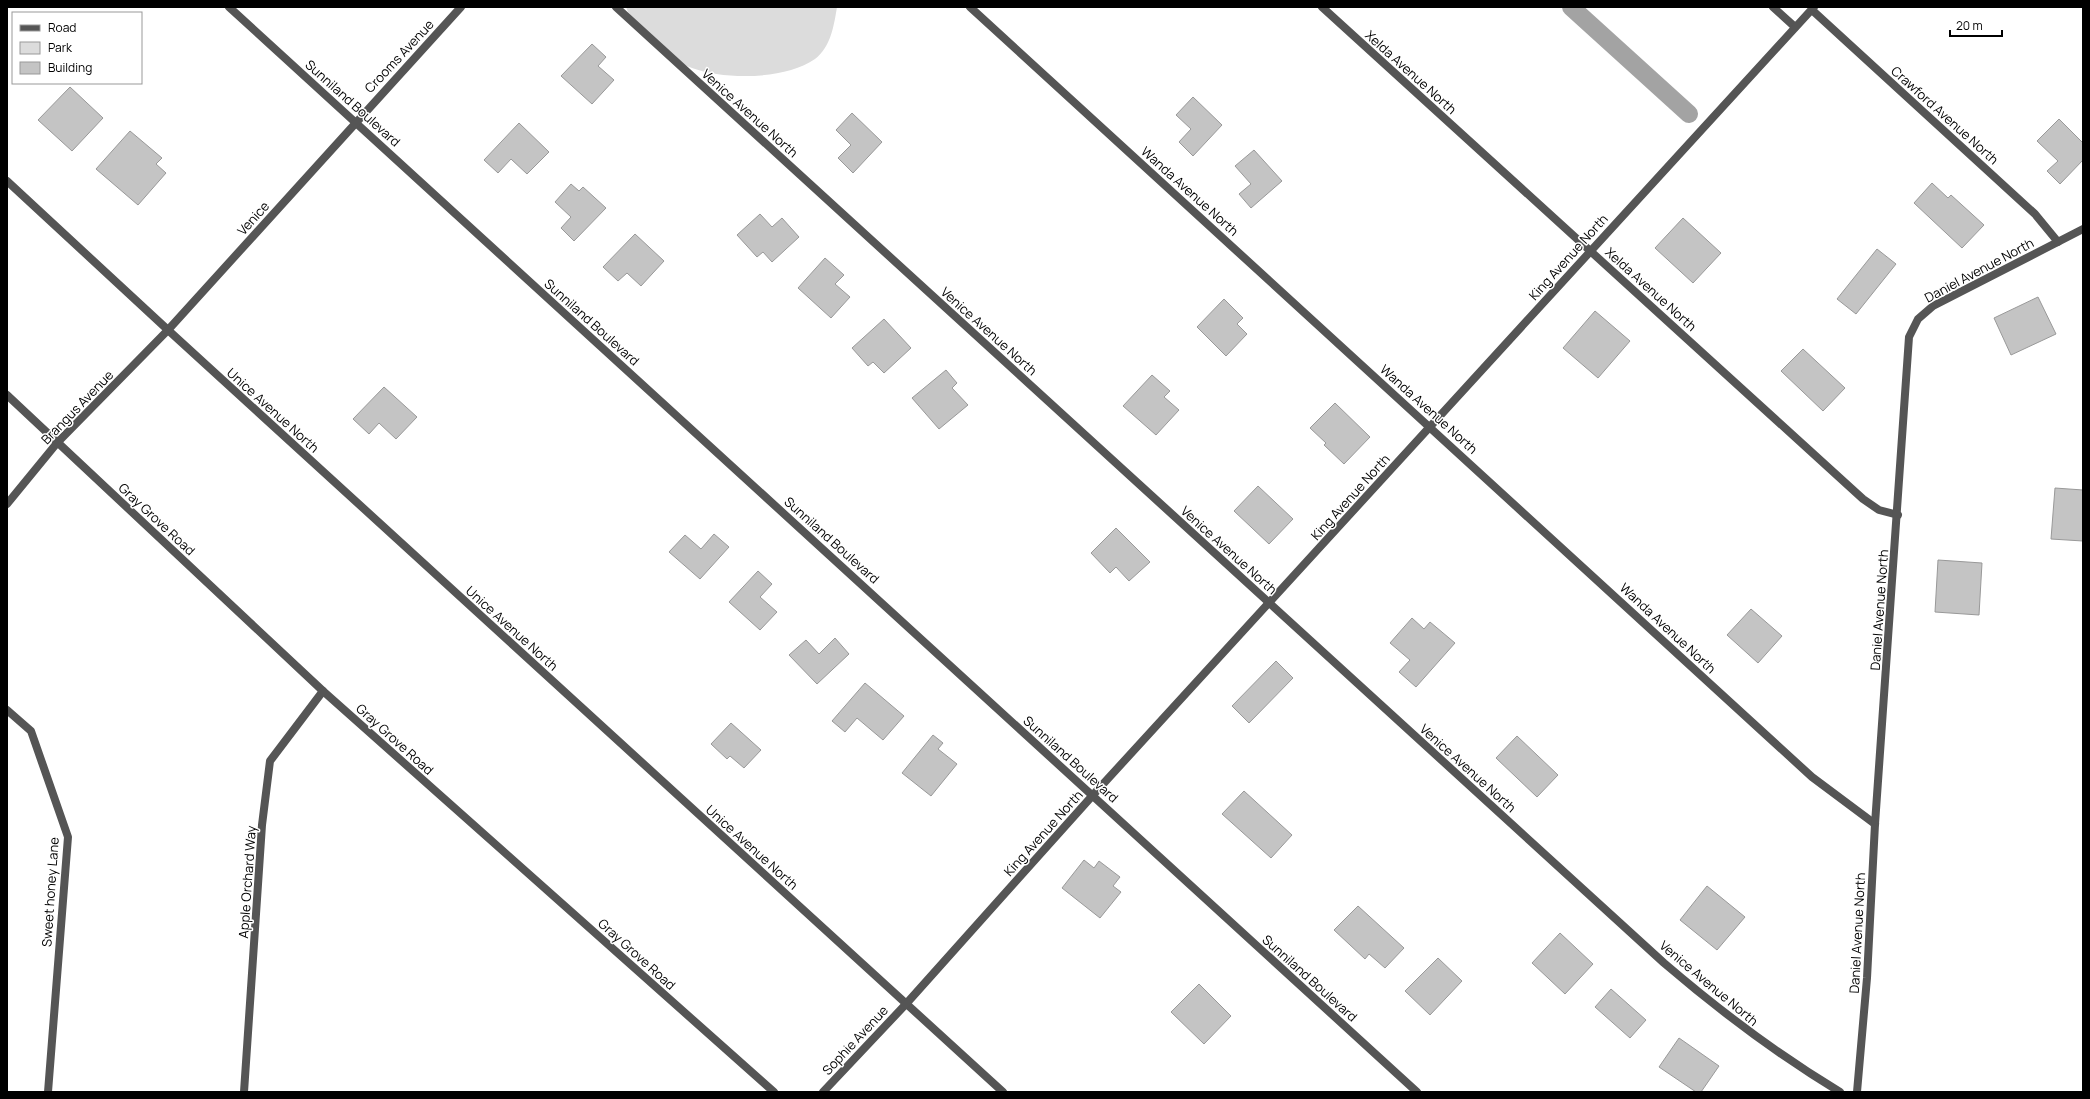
<svg xmlns="http://www.w3.org/2000/svg" width="2090" height="1099" viewBox="0 0 2090 1099" font-family="Manrope,sans-serif">
<style>
.green{fill:#dcdcdc}
.lines{fill:none;stroke-linecap:round;stroke-linejoin:round}
.canal{stroke:#a3a3a3;stroke-width:18}
.building{fill:#c4c4c4;stroke:#999}
.minor{stroke:#555;stroke-width:8}
.labels{text-anchor:middle;stroke-width:3;stroke-linejoin:round;paint-order:stroke}
.street-label{font-size:13px;fill:#000;stroke:#fff}
</style>
<rect width="100%" height="100%" fill="#fff"/>
<!-- green -->
<path class="green" d="M626,7H837C834,25 831,47 815,59C785,80 725,80 692,68C665,58 646,33 628,12Z"/>
<g class="lines">
<!-- canal -->
<path class="canal" d="M1571,7L1689,114"/>
</g>
<!-- building -->
<g class="building">
<path d="M592,44L606,57L598,66L614,80L592,104L561,76Z"/>
<path d="M70,87L103,118L72,151L38,120Z"/>
<path d="M1193,97L1222,125L1193,156L1179,142L1191,129L1176,115Z"/>
<path d="M852,113L882,142L853,173L838,158L851,145L836,130Z"/>
<path d="M2059,119L2083,143V160L2060,184L2047,171L2058,161L2037,141Z"/>
<path d="M519,123L549,152L527,174L511,159L498,173L484,160Z"/>
<path d="M130,131L162,158L156,164L166,173L138,205L96,169Z"/>
<path d="M1254,150L1282,181L1251,208L1239,194L1251,184L1235,166Z"/>
<path d="M1932,183L1948,198L1951,195L1984,225L1962,248L1914,203Z"/>
<path d="M571,184L579,191L583,187L606,208L574,241L561,228L571,217L555,202Z"/>
<path d="M760,214L772,227L782,218L799,237L772,262L763,252L757,257L737,235Z"/>
<path d="M1683,218L1721,253L1693,283L1655,248Z"/>
<path d="M635,234L664,261L641,286L627,273L618,281L603,267Z"/>
<path d="M1877,249L1896,264L1856,314L1837,299Z"/>
<path d="M825,258L844,275L835,284L850,297L831,318L798,288Z"/>
<path d="M2038,297L2056,334L2011,355L1994,318Z"/>
<path d="M1224,299L1243,318L1237,324L1247,334L1226,356L1197,327Z"/>
<path d="M1595,311L1630,341L1598,378L1563,348Z"/>
<path d="M884,319L911,348L884,373L873,362L868,366L852,348Z"/>
<path d="M1803,349L1845,388L1823,411L1781,371Z"/>
<path d="M946,370L957,383L952,388L968,405L939,429L912,398Z"/>
<path d="M1152,375L1170,391L1164,397L1179,410L1156,435L1123,406Z"/>
<path d="M384,387L417,417L396,439L379,423L369,434L353,419Z"/>
<path d="M1335,403L1370,437L1344,464L1324,445L1326,443L1310,428Z"/>
<path d="M1258,486L1293,519L1269,544L1234,511Z"/>
<path d="M2055,488L2083,490V541L2051,539Z"/>
<path d="M1116,528L1150,562L1129,581L1116,567L1110,573L1091,553Z"/>
<path d="M714,534L729,547L700,579L669,552L685,535L701,549Z"/>
<path d="M1938,560L1982,563L1979,615L1935,612Z"/>
<path d="M758,571L772,584L760,597L777,612L760,630L729,602Z"/>
<path d="M1751,609L1782,636L1758,663L1727,635Z"/>
<path d="M1412,618L1424,629L1430,622L1455,643L1416,687L1399,672L1410,660L1390,643Z"/>
<path d="M835,638L849,654L817,684L789,655L806,640L819,654Z"/>
<path d="M1276,661L1293,678L1249,723L1232,706Z"/>
<path d="M865,683L904,716L883,740L857,718L845,732L832,721Z"/>
<path d="M731,723L761,750L744,768L730,756L727,759L711,744Z"/>
<path d="M933,735L943,743L938,749L957,764L931,796L902,773Z"/>
<path d="M1517,736L1558,775L1537,797L1496,758Z"/>
<path d="M1244,791L1292,835L1271,858L1222,814Z"/>
<path d="M1084,860L1094,868L1099,861L1120,877L1113,886L1121,892L1100,918L1062,888Z"/>
<path d="M1707,886L1745,917L1717,950L1680,920Z"/>
<path d="M1358,906L1404,948L1385,968L1369,954L1365,959L1334,930Z"/>
<path d="M1560,933L1593,964L1565,994L1532,963Z"/>
<path d="M1438,958L1462,981L1430,1015L1405,991Z"/>
<path d="M1199,984L1231,1016L1204,1044L1171,1012Z"/>
<path d="M1611,989L1646,1020L1630,1038L1595,1007Z"/>
<path d="M1679,1038L1719,1066L1701,1092H1696L1659,1067Z"/>
</g>
<g class="lines">
<!-- minor -->
<g class="minor">
<path d="M229,7L1417,1092"/>
<path d="M616,7L1664,963C1720,1011 1777,1054 1840,1092"/>
<path d="M970,7L1812,777L1875,824"/>
<path d="M1322,7L1863,499L1879,510L1898,515"/>
<path d="M1773,7L1795,27"/>
<path d="M1812,10L2035,214L2058,242"/>
<path d="M7,181L168,330L1003,1092"/>
<path d="M7,395L323,691L774,1092"/>
<path d="M7,504L57,443L168,330L461,7"/>
<path d="M7,710L31,731L68,837L48,1092"/>
<path d="M244,1092L262,825L270,761L323,691"/>
<path d="M823,1092L906,1004L1093,795L1814,7"/>
<path d="M1857,1092L1867,978L1875,824L1909,337L1918,319L1933,306L2083,229"/>
</g>
</g>
<g class="labels">
<!-- street labels -->
<g class="street-label">
<text transform="translate(399 56) rotate(-47)" y="5">Crooms Avenue</text>
<text transform="translate(1411 72) rotate(42)" y="5">Xelda Avenue North</text>
<text transform="translate(353 103) rotate(42)" y="5">Sunniland Boulevard</text>
<text transform="translate(750 113) rotate(42)" y="5">Venice Avenue North</text>
<text transform="translate(1945 115) rotate(42)" y="5">Crawford Avenue North</text>
<text transform="translate(1190 191) rotate(42)" y="5">Wanda Avenue North</text>
<text transform="translate(253 218) rotate(-48)" y="5">Venice</text>
<text transform="translate(1568 257) rotate(-48)" y="5">King Avenue North</text>
<text transform="translate(1979 270) rotate(-28)" y="5">Daniel Avenue North</text>
<text transform="translate(1651 289) rotate(42)" y="5">Xelda Avenue North</text>
<text transform="translate(592 322) rotate(42)" y="5">Sunniland Boulevard</text>
<text transform="translate(989 331) rotate(42)" y="5">Venice Avenue North</text>
<text transform="translate(77 407) rotate(-46)" y="5">Brangus Avenue</text>
<text transform="translate(1429 409) rotate(42)" y="5">Wanda Avenue North</text>
<text transform="translate(273 410) rotate(42)" y="5">Unice Avenue North</text>
<text transform="translate(1350 497) rotate(-48)" y="5">King Avenue North</text>
<text transform="translate(157 519) rotate(43)" y="5">Gray Grove Road</text>
<text transform="translate(832 540) rotate(42)" y="5">Sunniland Boulevard</text>
<text transform="translate(1229 550) rotate(42)" y="5">Venice Avenue North</text>
<text transform="translate(1879 610) rotate(-86)" y="5">Daniel Avenue North</text>
<text transform="translate(512 628) rotate(42)" y="5">Unice Avenue North</text>
<text transform="translate(1668 628) rotate(43)" y="5">Wanda Avenue North</text>
<text transform="translate(395 739) rotate(42)" y="5">Gray Grove Road</text>
<text transform="translate(1071 759) rotate(42)" y="5">Sunniland Boulevard</text>
<text transform="translate(1468 768) rotate(42)" y="5">Venice Avenue North</text>
<text transform="translate(1043 833) rotate(-48)" y="5">King Avenue North</text>
<text transform="translate(752 847) rotate(42)" y="5">Unice Avenue North</text>
<text transform="translate(247 882) rotate(-86)" y="5">Apple Orchard Way</text>
<text transform="translate(50 892) rotate(-86)" y="5">Sweet honey Lane</text>
<text transform="translate(1857 933) rotate(-87)" y="5">Daniel Avenue North</text>
<text transform="translate(637 954) rotate(42)" y="5">Gray Grove Road</text>
<text transform="translate(1310 978) rotate(42)" y="5">Sunniland Boulevard</text>
<text transform="translate(1709 983) rotate(40)" y="5">Venice Avenue North</text>
<text transform="translate(855 1040) rotate(-47)" y="5">Sophie Avenue</text>
</g>
</g>
<!-- border -->
<rect width="2090" height="1099" fill="none" stroke="#000000" stroke-width="16"/>
<!-- legend -->
<rect x="12" y="12" width="130" height="72" fill="#ffffff" stroke="#999999"/>
<rect x="20" y="25" width="20" height="6" fill="#555555" stroke="#999999"/>
<text x="48" y="32" font-size="12" fill="#000000">Road</text>
<rect x="20" y="42" width="20" height="12" fill="#dcdcdc" stroke="#999999"/>
<text x="48" y="52" font-size="12" fill="#000000">Park</text>
<rect x="20" y="62" width="20" height="12" fill="#c4c4c4" stroke="#999999"/>
<text x="48" y="72" font-size="12" fill="#000000">Building</text>
<!-- scale -->
<path d="M1950 30v6h52v-6" fill="none" stroke="#000000" stroke-width="2"/>
<text x="1956" y="30" font-size="12" fill="#000000" stroke="#ffffff" stroke-width="3" paint-order="stroke">20 m</text>
</svg>
